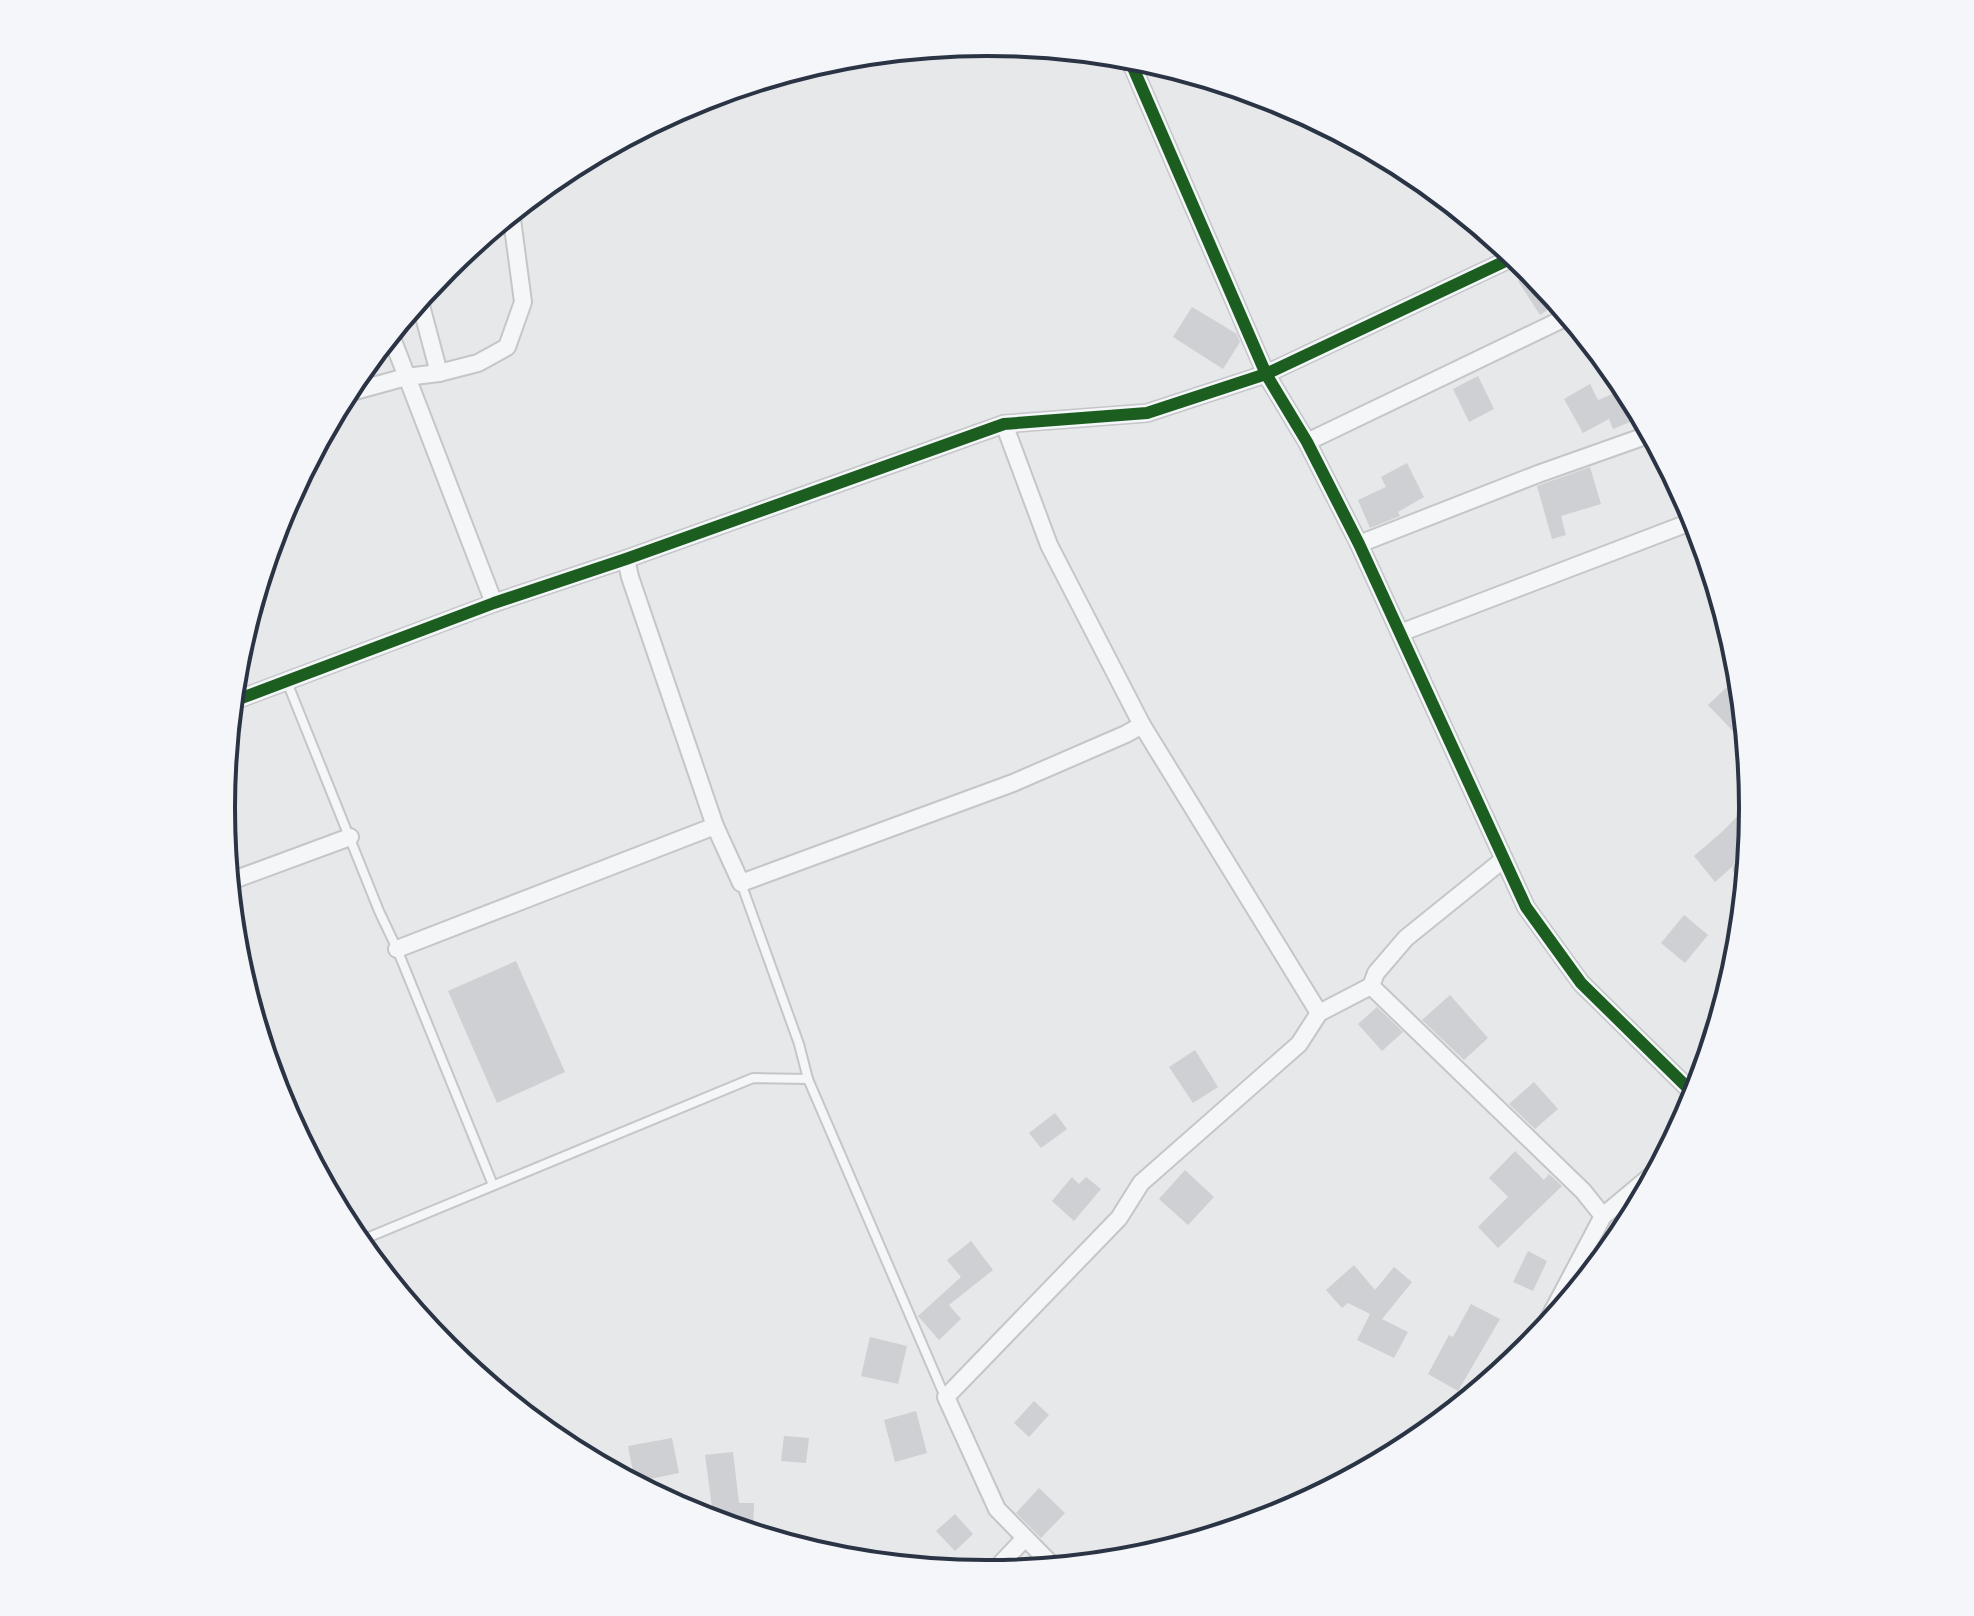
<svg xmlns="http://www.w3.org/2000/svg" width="1974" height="1616" viewBox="0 0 1974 1616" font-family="'Work Sans',sans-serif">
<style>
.building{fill:#ced0d3}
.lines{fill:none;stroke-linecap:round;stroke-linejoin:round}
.lane-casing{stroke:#c4c6c8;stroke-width:12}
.street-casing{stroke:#c4c6c8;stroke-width:20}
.lane{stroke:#f5f6f7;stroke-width:8}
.street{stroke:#f5f6f7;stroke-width:16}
.cycleway-casing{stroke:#f4f6f9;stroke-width:17}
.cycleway{stroke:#1b5e20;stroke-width:12}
.rim{fill:none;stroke:#2b3445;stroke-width:4}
</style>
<rect width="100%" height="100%" fill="#e6e8ea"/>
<!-- building -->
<g class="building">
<path d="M1533,271L1559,303L1540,315L1518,281Z"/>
<path d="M1192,307L1237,334L1240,342L1223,369L1173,337Z"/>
<path d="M1478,376L1494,409L1469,422L1453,389Z"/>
<path d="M1590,384L1598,400L1627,388L1642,417L1613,429L1609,419L1583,433L1564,399Z"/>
<path d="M1407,463L1424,497L1398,512L1400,516L1370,528L1358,500L1386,487L1381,477Z"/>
<path d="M1590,467L1601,504L1561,516L1566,535L1552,539L1537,486Z"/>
<path d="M1727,687L1743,703L1747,746L1708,705Z"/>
<path d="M1752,801L1749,854L1736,860L1732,867L1715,882L1694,856L1723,831Z"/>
<path d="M1684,915L1708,935L1685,963L1661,943Z"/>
<path d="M516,961L565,1072L497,1103L448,991Z"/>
<path d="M1450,995L1488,1038L1464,1060L1422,1020Z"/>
<path d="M1377,1007L1403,1032L1382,1051L1358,1024Z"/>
<path d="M1195,1050L1218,1087L1193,1103L1169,1067Z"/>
<path d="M1534,1082L1558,1109L1535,1129L1509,1104Z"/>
<path d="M1055,1113L1067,1129L1041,1148L1029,1133Z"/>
<path d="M1515,1151L1544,1180L1549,1174L1562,1186L1498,1248L1478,1227L1508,1197L1489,1178Z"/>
<path d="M1185,1170L1214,1197L1188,1225L1159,1199Z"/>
<path d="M1072,1177L1079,1184L1086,1177L1101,1189L1074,1221L1052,1201Z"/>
<path d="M971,1241L993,1270L949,1305L961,1319L939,1340L918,1316L961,1277L947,1260Z"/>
<path d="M1528,1251L1547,1261L1533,1291L1513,1282Z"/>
<path d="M1354,1265L1375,1290L1394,1267L1412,1282L1382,1319L1408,1332L1394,1358L1357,1340L1370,1314L1348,1303L1342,1308L1326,1290Z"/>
<path d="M1471,1304L1500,1319L1458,1391L1428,1374L1449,1335L1453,1337Z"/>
<path d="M870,1337L907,1346L898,1384L861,1376Z"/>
<path d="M1034,1401L1049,1415L1029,1437L1014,1423Z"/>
<path d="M916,1411L927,1453L895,1462L884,1420Z"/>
<path d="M784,1436L809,1438L806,1463L781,1461Z"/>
<path d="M672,1438L679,1473L635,1482L628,1446Z"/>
<path d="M733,1452L739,1503H754L753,1534L714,1522L705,1455Z"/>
<path d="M1039,1488L1065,1513L1041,1538L1016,1513Z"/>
<path d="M955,1514L973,1534L955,1551L936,1531Z"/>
</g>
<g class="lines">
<defs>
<g id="lane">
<path d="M287,682L379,911L397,949L493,1185"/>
<path d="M741,883L799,1044L808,1079"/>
<path d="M357,1242L753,1078L808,1079L945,1397"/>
</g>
<g id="street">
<path d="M1128,56L1266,374L1307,442L1359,544L1526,907L1581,983L1696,1096"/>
<path d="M419,298L439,373"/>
<path d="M390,333L494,603"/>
<path d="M344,394L406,377L439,373L478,363L507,347L523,302L511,212"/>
<path d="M1004,424L1049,545L1142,725L1319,1013"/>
<path d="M1307,442L1569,316"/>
<path d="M1359,544L1538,474L1651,434"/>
<path d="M626,559L630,577L715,826L741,883L1013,783L1126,734L1142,725"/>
<path d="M1400,633L1696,520"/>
<path d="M231,702L494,603L626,559L1004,424L1147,413L1266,374L1516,256"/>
<path d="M1743,869L1747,866"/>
<path d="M228,882L350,837"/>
<path d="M397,949L715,826"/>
<path d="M1371,986L1583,1191L1603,1216"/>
<path d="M1539,1337L1603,1216L1658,1170"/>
<path d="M1054,1567L997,1509L946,1397L1119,1218L1141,1183L1299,1044L1319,1013L1371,986L1376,973L1406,938L1504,859"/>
<path d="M992,1573L1025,1538"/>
</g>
</defs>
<!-- lane casing -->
<use href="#lane" class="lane-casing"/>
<!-- street casing -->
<use href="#street" class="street-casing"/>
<!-- lane -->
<use href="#lane" class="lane"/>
<!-- street -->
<use href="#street" class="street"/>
<defs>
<g id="cycleway">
<path d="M1128,56L1266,374L1307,442L1359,544L1526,907L1581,983L1696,1096"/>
<path d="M231,702L494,603L626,559L1004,424L1147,413L1266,374L1516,256"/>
</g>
</defs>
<!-- cycleway casing -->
<use href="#cycleway" class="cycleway-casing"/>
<!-- cycleway -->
<use href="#cycleway" class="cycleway"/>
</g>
<!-- crop -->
<path d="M0 0H1974V1616H0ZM235 808a752 752 0 1 1 1504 0a752 752 0 1 1-1504 0Z" fill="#f4f6f9" fill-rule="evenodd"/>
<path class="rim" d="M235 808a752 752 0 1 1 1504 0a752 752 0 1 1-1504 0Z"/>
</svg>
